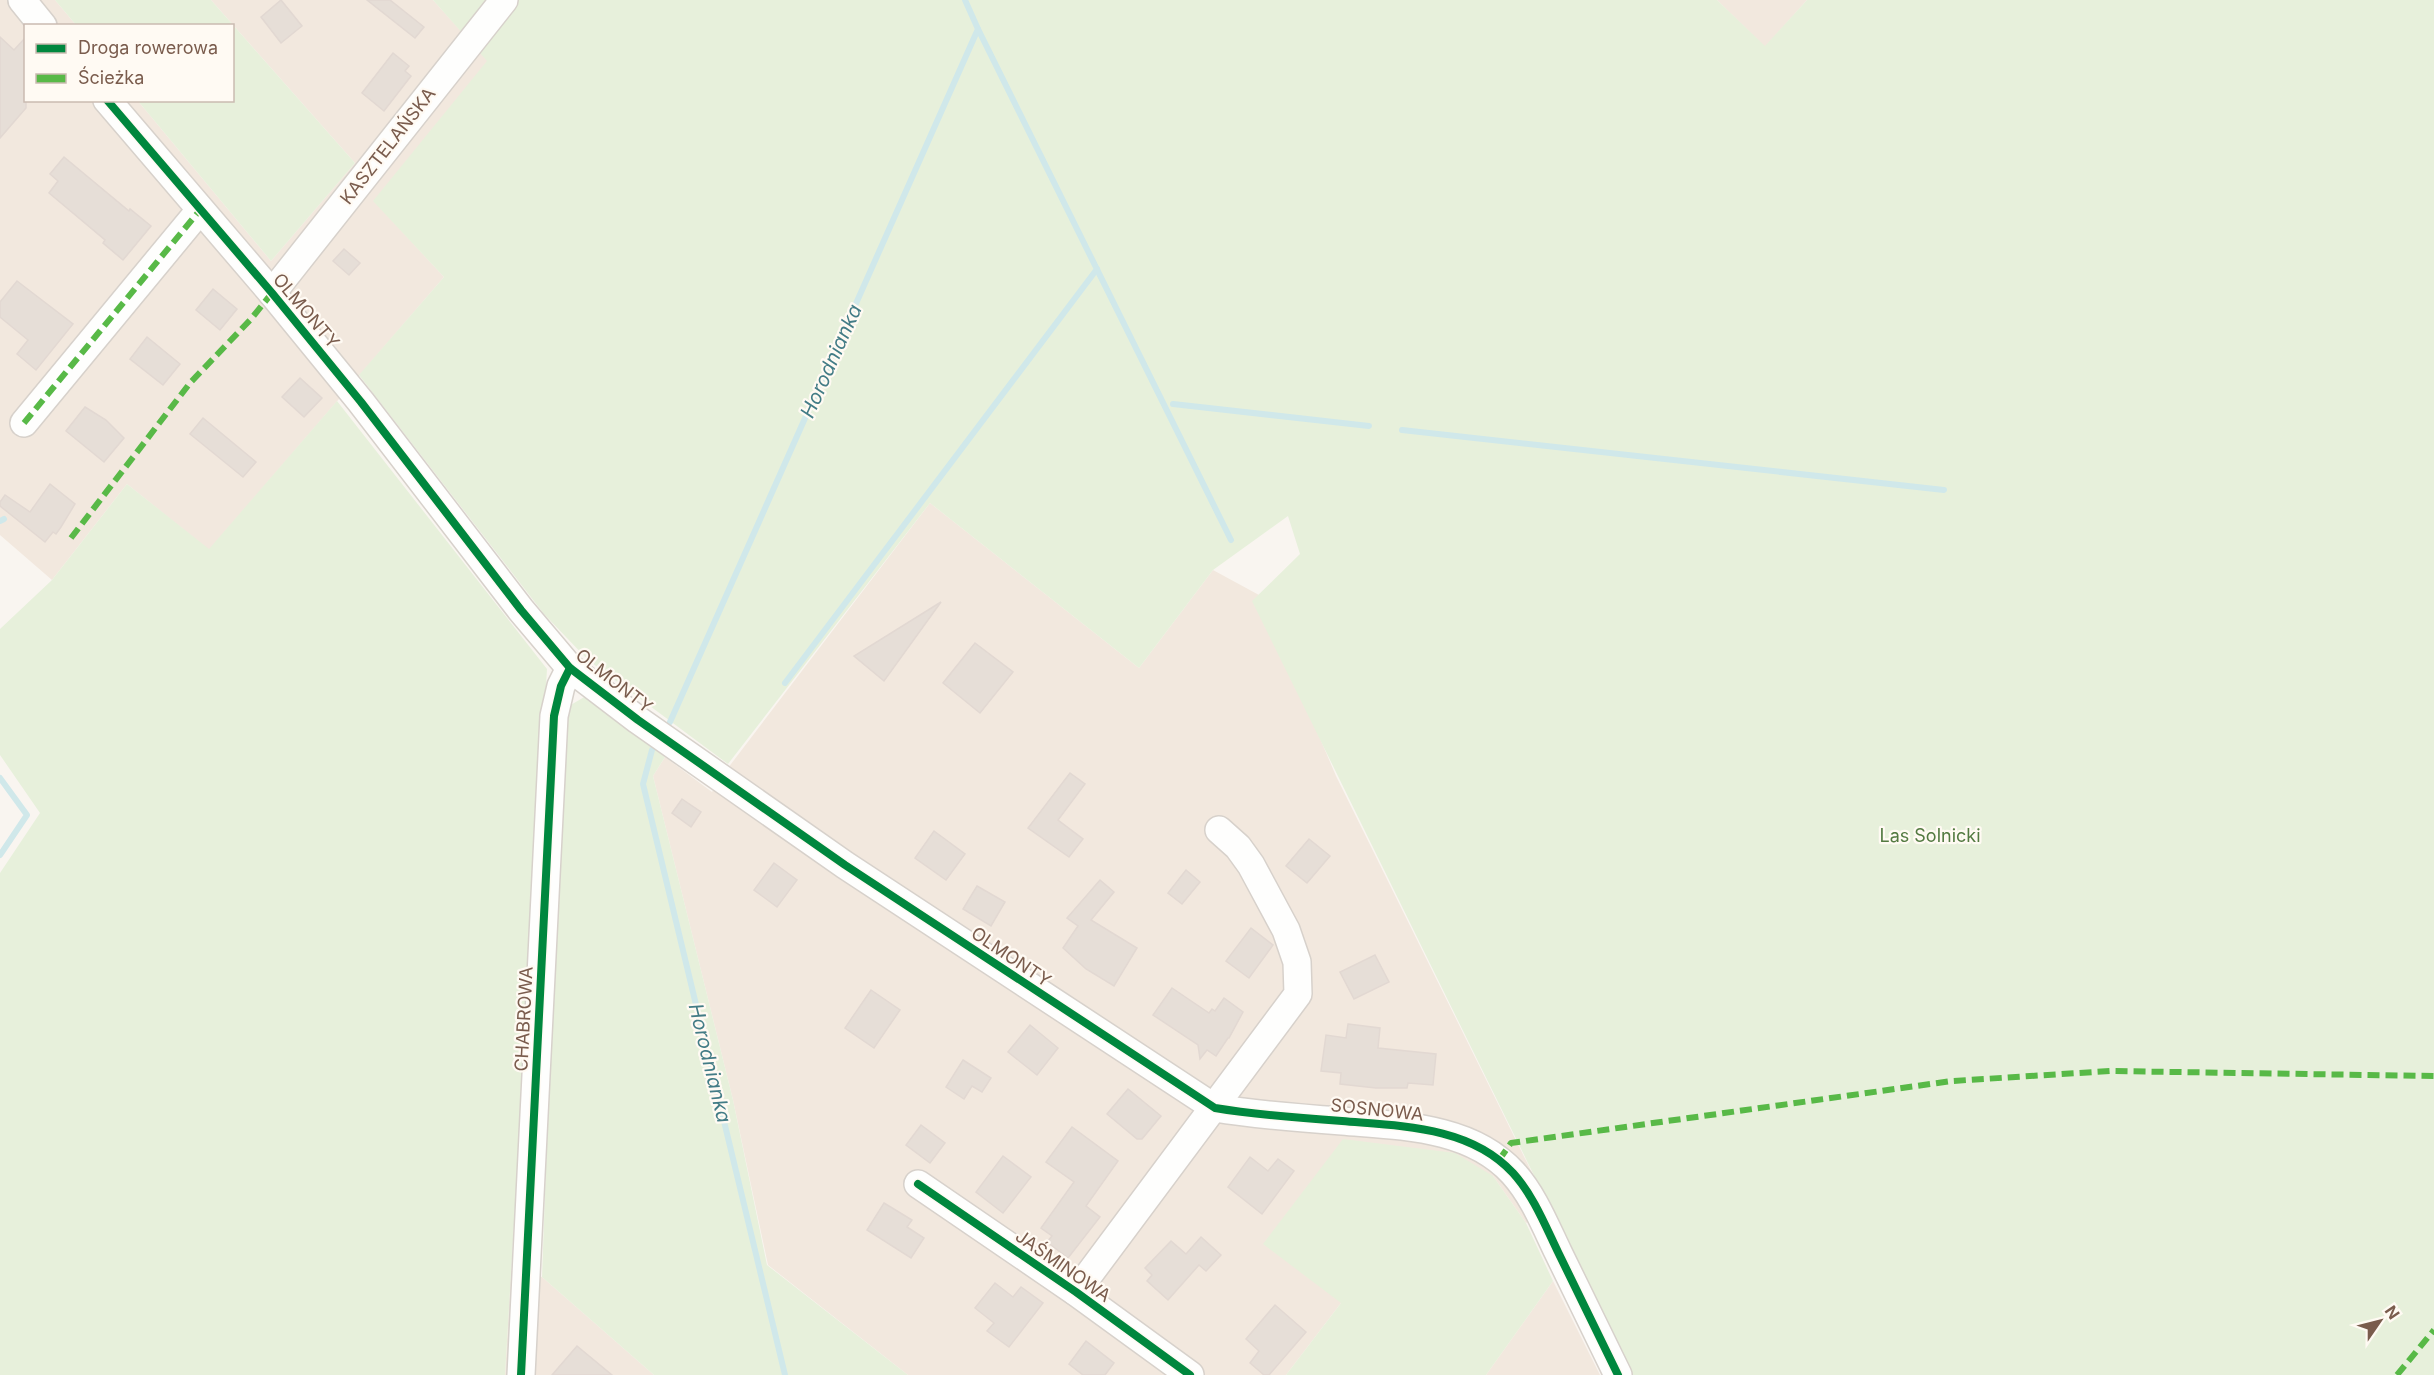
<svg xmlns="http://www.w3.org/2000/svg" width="2434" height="1375" viewBox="0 0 2434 1375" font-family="Inter,sans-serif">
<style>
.residential{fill:#f2e8de}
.green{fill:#e7f0db}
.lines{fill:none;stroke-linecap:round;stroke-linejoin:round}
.stream{stroke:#d0e8ea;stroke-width:6}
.building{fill:#e6ded7;stroke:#e2d8d2;stroke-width:1.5}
.minor-casing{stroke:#d7d1cb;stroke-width:30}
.minor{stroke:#fefefd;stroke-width:27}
.quiet{stroke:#58b947;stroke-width:6;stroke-dasharray:12 6;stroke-linecap:butt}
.cycleway-casing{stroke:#fffaf3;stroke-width:11}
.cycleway{stroke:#00873e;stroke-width:8}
.labels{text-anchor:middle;stroke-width:4.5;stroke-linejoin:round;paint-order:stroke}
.street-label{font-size:18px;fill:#7a5c4d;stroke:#fffaf3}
.park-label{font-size:18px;fill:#537a41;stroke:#fffaf3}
.water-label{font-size:20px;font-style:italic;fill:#437c86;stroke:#fffaf3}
</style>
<rect width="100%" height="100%" fill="#f9f5f0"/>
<!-- residential -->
<g class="residential">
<path d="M0,0H55L76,25L26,26V100L138,101L271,261L355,163L211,0H433L488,61L374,201L444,277L209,550L127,484L52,580L0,535Z"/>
<path d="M1717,0H1807L1765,47Z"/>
<path d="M930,503L1139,668L1213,570L1259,595L1336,776L1551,1211L1526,1223L1493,1176L1341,1303L1286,1375H908L768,1265L733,1100L653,776L665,757L712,792L731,764Z"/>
<path d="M511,1271L542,1277L654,1375H505Z"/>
<path d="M1553,1281L1600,1375H1486Z"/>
</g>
<!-- green -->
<g class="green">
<path d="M55,0H211L355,163L271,261L138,101L232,100V26L76,25Z"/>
<path d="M433,0H1717L1765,46L1807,0H2434V1375H1632L1252,601L1300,554L1288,516L1213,570L1139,668L930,503L728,764L588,660L544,614L359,375L444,277L373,201L487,61Z"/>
<path d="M337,401L547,669L505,1375H0V873L40,813L0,755V629L52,580L127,484L209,549Z"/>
<path d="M586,696L665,757L653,776L733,1100L767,1265L908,1375H654L542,1277L559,807L569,706Z"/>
<path d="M1343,1139L1455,1153L1493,1176L1526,1223L1553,1281L1486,1375H1286L1341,1303L1263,1244Z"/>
</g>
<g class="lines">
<!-- stream -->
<g class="stream">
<path d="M978,29L1231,540"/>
<path d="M1173,404L1369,426"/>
<path d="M1402,430L1944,490"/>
<path d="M0,521L4,519"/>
<path d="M785,683L1097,269"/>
<path d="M670,722L978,29L965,0"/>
<path d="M652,750L643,784L785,1375"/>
<path d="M0,778L27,815L0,855"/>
</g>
</g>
<!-- building -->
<g class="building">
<path d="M281,0L302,26L281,43L261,17Z"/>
<path d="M367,0H390L424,27L415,38Z"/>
<path d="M0,37L14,50L26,37V108L0,138Z"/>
<path d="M393,53L409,66L405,71L411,76L384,111L362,93Z"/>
<path d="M64,157L129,211L130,209L151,226L123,260L103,243L105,240L49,193L58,181L50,174Z"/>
<path d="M344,249L360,263L349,275L333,261Z"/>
<path d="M17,281L73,324L36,370L17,354L28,340L0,317V302Z"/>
<path d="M213,289L237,309L220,330L196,310Z"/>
<path d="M147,337L180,364L163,385L130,359Z"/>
<path d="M300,378L322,398L304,417L282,397Z"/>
<path d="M85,407L106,420L124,438L104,462L66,431Z"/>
<path d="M203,418L256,462L243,477L190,434Z"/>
<path d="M50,484L75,504L61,527L56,534L53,532L45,542L0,506V502L5,495L30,512Z"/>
<path d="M941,602L884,681L854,656Z"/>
<path d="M975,643L1013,672L980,713L943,683Z"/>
<path d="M1070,773L1085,784L1058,820L1083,839L1069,857L1028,828Z"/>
<path d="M682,799L701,812L691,827L672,813Z"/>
<path d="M934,831L965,854L946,880L915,858Z"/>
<path d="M1309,839L1330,856L1307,883L1286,866Z"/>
<path d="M774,863L797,880L777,907L754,890Z"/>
<path d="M1186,870L1200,882L1182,904L1168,893Z"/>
<path d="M1100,880L1114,892L1091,920L1137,948L1114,986L1086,969L1063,948L1078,926L1067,918Z"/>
<path d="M977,886L1005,902L991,926L963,909Z"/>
<path d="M1251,928L1273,945L1249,978L1226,961Z"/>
<path d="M1375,955L1389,982L1354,999L1340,972Z"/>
<path d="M1172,988L1209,1013L1212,1009L1215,1011L1224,998L1243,1012L1229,1038H1228L1216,1056L1207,1050L1200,1059L1198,1045L1153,1015Z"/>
<path d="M871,990L900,1010L874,1048L845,1028Z"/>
<path d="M1348,1024L1380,1028L1378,1048L1436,1054L1433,1085L1408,1083L1407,1088H1376L1340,1084L1341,1073L1321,1071L1326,1035L1346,1038Z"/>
<path d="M1030,1025L1058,1048L1037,1075L1008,1052Z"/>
<path d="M963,1060L991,1078L982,1092L972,1086L964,1099L946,1087Z"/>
<path d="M1128,1089L1161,1116L1142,1139H1137L1107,1114Z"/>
<path d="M921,1125L945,1143L930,1163L906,1145Z"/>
<path d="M1072,1127L1118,1161L1086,1206L1100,1217L1068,1258L1047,1242L1052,1236L1041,1228L1074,1182L1046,1162Z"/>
<path d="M1003,1156L1031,1177L1003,1213L976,1192Z"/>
<path d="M1250,1157L1268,1171L1278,1159L1294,1171L1262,1214L1228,1187Z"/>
<path d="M884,1203L912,1220L907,1227L924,1238L911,1258L867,1230Z"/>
<path d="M1201,1237L1221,1255L1206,1271L1199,1265L1168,1300L1147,1281L1152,1275L1145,1268L1171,1241L1186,1254Z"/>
<path d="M995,1283L1013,1297L1021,1287L1043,1303L1009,1347L987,1331L994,1323L975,1308Z"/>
<path d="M1275,1305L1306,1332L1269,1375H1264L1250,1363L1259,1351L1246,1339Z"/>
<path d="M1086,1341L1114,1363L1105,1375H1083L1069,1364Z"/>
<path d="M577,1346L612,1375H552Z"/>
</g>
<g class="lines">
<defs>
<g id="minor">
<path d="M22,0L43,26"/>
<path d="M107,100L272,293L361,402L521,610L570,668L638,720L845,865L1215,1108C1257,1115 1299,1118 1342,1121C1400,1126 1470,1126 1513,1173C1533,1195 1545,1225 1558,1252C1578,1293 1598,1334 1618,1375"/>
<path d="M272,293L504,0"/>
<path d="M24,423L200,210"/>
<path d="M918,1184L1076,1292L1190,1375"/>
<path d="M1076,1292L1298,994L1297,962L1286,930L1251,865L1238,847L1219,830"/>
<path d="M521,1375L554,716L561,686L570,668"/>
</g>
</defs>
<!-- minor casing -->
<use href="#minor" class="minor-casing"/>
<!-- minor -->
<use href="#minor" class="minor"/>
<!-- quiet -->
<g class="quiet">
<path d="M24,423L200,210"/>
<path d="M71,538L190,383L251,319L272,293"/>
<path d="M1499,1160L1511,1143L1952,1081L2111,1071L2434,1076"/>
<path d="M2397,1375L2434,1330"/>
</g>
<defs>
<g id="cycleway">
<path d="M107,100L272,293L361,402L521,610L570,668L638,720L845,865L1215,1108C1257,1115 1299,1118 1342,1121C1400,1126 1470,1126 1513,1173C1533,1195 1545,1225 1558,1252C1578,1293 1598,1334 1618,1375"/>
<path d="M918,1184L1076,1292L1190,1375"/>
<path d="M521,1375L554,716L561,686L570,668"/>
</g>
</defs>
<!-- cycleway casing -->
<use href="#cycleway" class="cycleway-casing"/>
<!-- cycleway -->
<use href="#cycleway" class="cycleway"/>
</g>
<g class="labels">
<!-- street labels -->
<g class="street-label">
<text transform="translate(388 146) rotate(-52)" y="6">KASZTELAŃSKA</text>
<text transform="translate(306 311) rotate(50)" y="6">OLMONTY</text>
<text transform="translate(614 681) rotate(38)" y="6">OLMONTY</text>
<text transform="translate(1011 957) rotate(34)" y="6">OLMONTY</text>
<text transform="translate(524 1019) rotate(-87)" y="6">CHABROWA</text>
<text transform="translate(1377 1110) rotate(6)" y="6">SOSNOWA</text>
<text transform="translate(1063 1266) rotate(35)" y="6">JAŚMINOWA</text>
</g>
<!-- park labels -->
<g class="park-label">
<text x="1930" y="842">Las Solnicki</text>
</g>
<!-- water labels -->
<g class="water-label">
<text transform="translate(831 361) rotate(-66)" y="7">Horodnianka</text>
<text transform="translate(710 1063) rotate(76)" y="7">Horodnianka</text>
</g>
</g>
<!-- legend -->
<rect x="24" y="24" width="210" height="78" fill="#fffaf3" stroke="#cabbb1" stroke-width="1.5"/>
<rect x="36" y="44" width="30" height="9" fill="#00873e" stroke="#cabbb1" stroke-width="1.5"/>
<text x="78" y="54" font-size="18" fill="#7a5c4d">Droga rowerowa</text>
<rect x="36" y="74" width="30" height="9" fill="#58b947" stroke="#cabbb1" stroke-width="1.5"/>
<text x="78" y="84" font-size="18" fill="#7a5c4d">Ścieżka</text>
<!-- north arrow -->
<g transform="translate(2380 1321) rotate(55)" stroke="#fffaf3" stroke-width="4.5" paint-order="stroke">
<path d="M0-4.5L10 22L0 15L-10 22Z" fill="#7a5c4d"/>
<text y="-9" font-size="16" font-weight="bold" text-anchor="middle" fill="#7a5c4d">N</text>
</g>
</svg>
